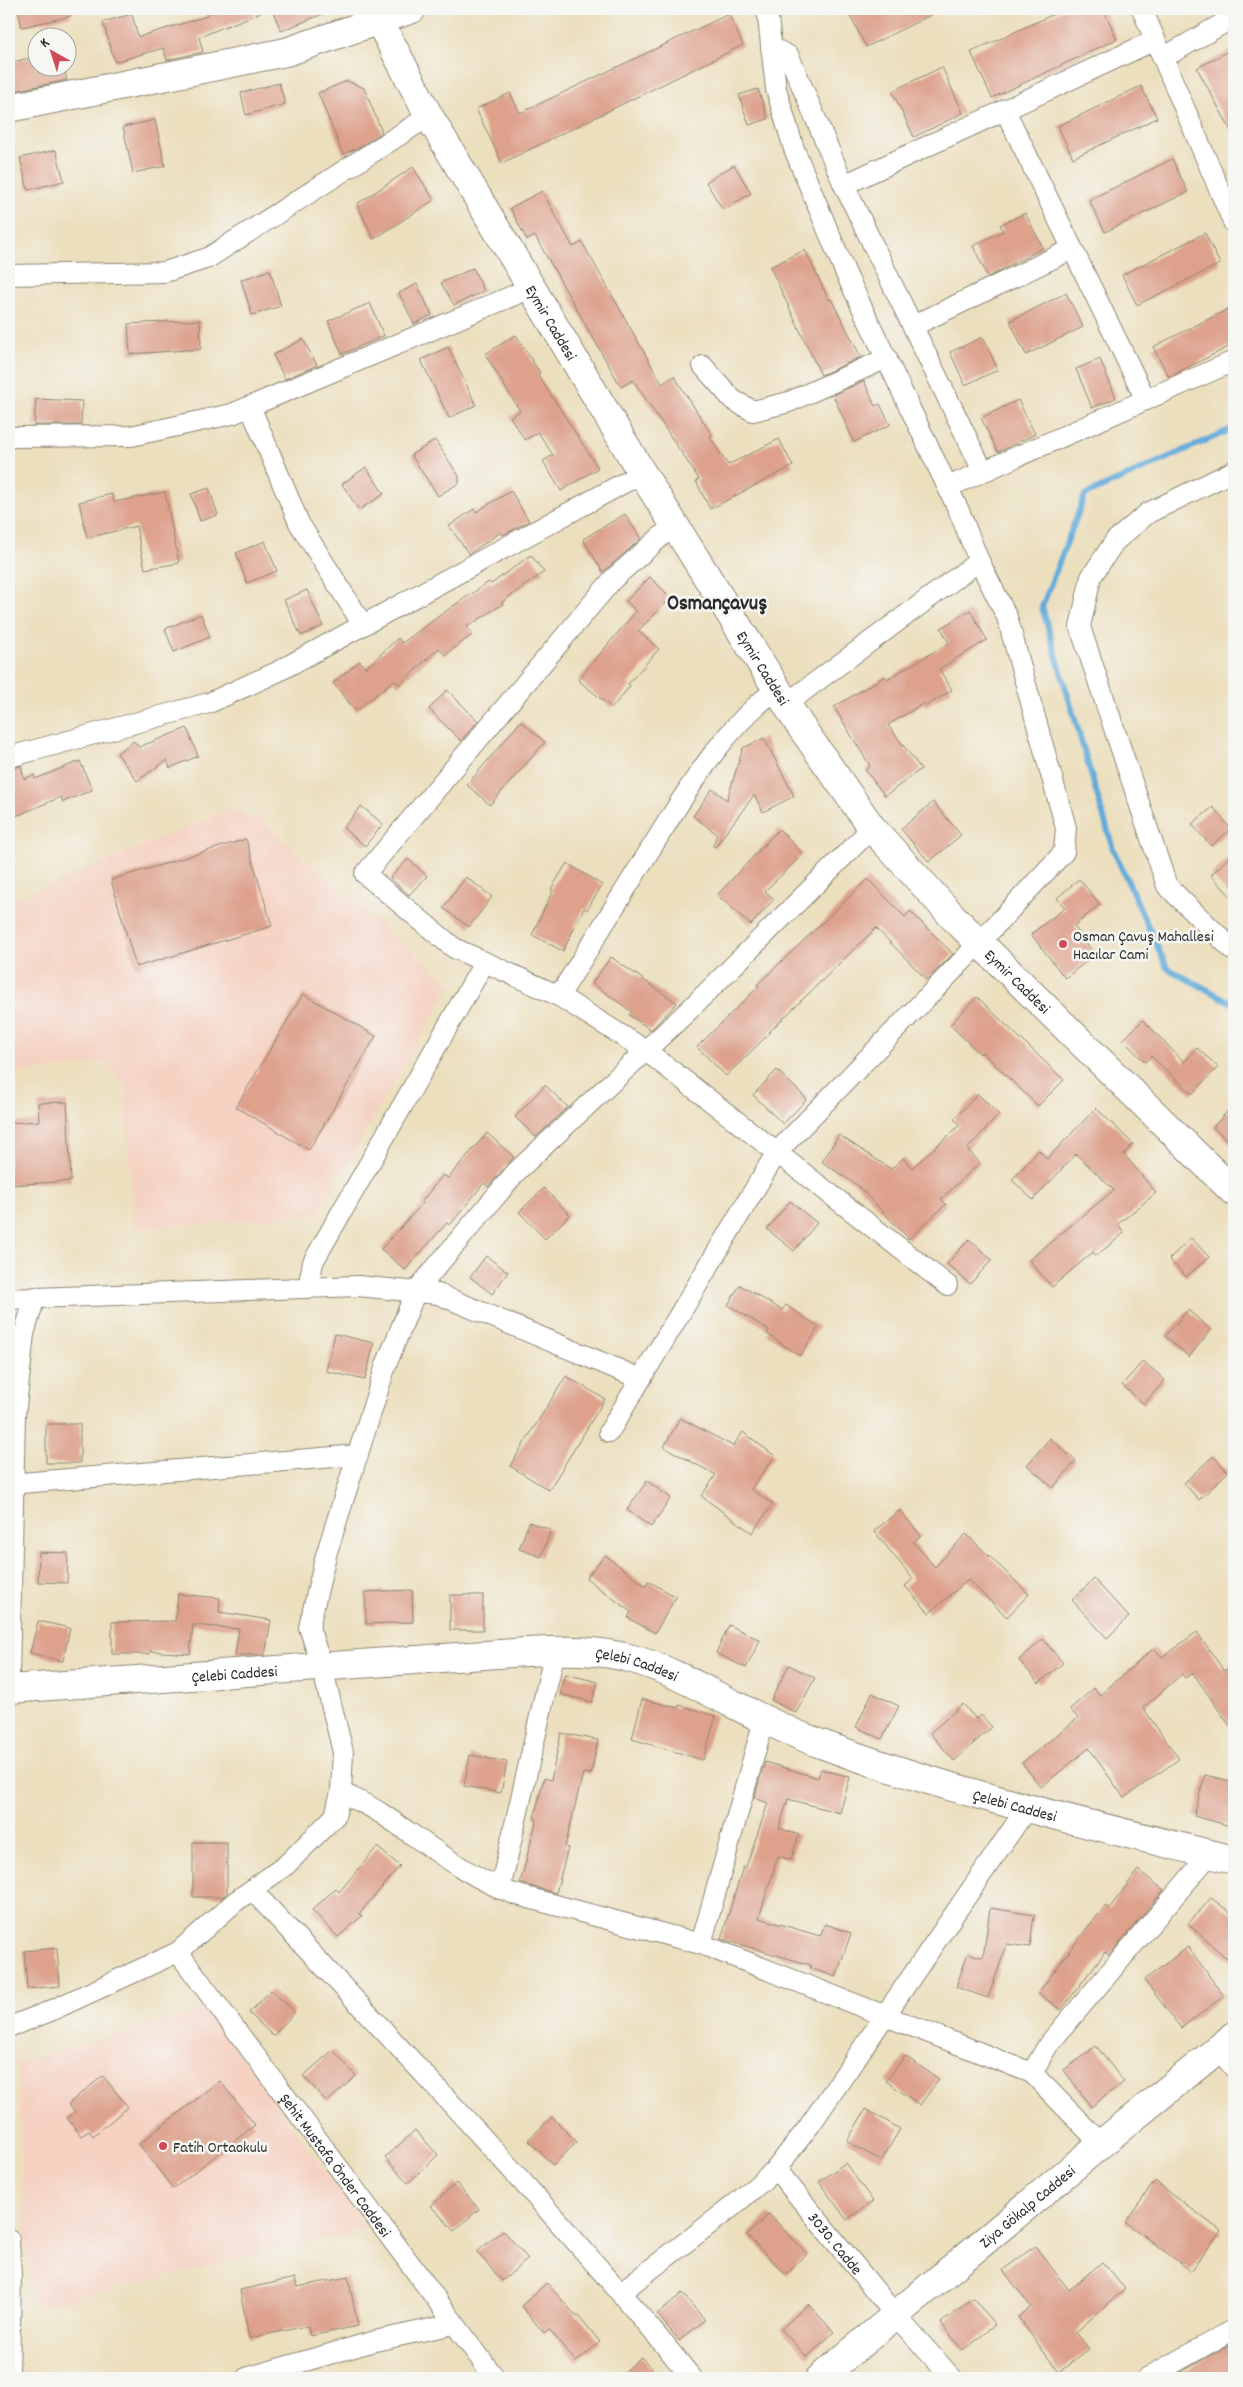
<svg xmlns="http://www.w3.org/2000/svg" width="1243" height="2387" viewBox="0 0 1243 2387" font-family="Dekko,sans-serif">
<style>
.built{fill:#f5d2c2}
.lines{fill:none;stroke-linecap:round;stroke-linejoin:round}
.stream{stroke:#62abda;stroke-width:6}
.building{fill:#dda18c}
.street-casing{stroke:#8c8574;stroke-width:22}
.secondary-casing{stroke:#8c8574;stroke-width:30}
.street{stroke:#fff;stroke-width:20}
.secondary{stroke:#fff;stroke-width:28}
.poi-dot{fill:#d1495b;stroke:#f6f6f2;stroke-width:2}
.labels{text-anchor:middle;stroke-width:5;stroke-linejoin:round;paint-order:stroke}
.street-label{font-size:16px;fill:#2b2b2b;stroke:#f6f6f2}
.poi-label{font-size:16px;fill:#2b2b2b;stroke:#f6f6f2;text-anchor:start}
.district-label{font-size:21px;font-weight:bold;fill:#2b2b2b;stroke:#f6f6f2}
</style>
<rect width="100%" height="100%" fill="#f6f6f2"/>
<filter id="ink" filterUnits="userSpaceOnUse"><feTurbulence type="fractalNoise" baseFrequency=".02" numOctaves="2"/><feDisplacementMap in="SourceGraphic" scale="10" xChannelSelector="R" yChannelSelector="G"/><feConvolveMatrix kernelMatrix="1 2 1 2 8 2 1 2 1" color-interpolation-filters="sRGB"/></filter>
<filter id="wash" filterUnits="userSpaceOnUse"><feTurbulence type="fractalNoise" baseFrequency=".0096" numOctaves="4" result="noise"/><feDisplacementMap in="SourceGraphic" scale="20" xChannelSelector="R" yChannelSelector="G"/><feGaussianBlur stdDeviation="1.12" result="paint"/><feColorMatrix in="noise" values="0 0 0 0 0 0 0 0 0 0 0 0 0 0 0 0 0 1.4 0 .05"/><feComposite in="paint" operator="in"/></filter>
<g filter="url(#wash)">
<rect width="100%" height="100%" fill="#ecdfbe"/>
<!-- built -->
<g class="built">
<path d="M230,809L260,820L451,985L317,1215L135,1229L124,1083L104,1062L9,1075V900L18,898Z"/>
<path d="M207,2009L366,2229L36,2307L25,2248L17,2062Z"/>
</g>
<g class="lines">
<!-- stream -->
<path class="stream" d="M1234,428L1085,495L1042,607L1113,849L1167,968L1234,1004"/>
</g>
<g id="blocks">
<!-- building -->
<g class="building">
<path d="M18,9H70L71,16L22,27Z"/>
<path d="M204,9L267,10L199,37L203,52L167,60L163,48L115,62L103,22L132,14L138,37L207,16Z"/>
<path d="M272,9H335L281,31Z"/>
<path d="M847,9H943L866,47Z"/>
<path d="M1065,9H1103L1117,39L992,98L971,52Z"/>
<path d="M729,14L743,45L502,163L476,109L510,93L520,113Z"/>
<path d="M1234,48V136L1197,68Z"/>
<path d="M38,56V68H64L67,80L9,92V63Z"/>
<path d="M942,67L963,113L914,137L892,91Z"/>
<path d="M347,81L364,88L382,132L358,148L343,154L318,93Z"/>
<path d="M279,83L285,104L246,115L241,93Z"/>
<path d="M1141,86L1157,118L1073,158L1058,126Z"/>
<path d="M758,89L768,119L749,125L739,95Z"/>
<path d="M155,120L165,166L133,173L123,127Z"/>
<path d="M56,150L64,181L28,190L20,158Z"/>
<path d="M1172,159L1188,192L1105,232L1089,200Z"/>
<path d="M734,165L751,193L723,210L706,182Z"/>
<path d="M413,167L434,200L374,239L357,204Z"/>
<path d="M542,191L573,247L582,242L662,384L674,376L712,435L710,437L728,465L779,439L793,466L710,509L696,481L699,479L633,380L621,387L535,236L527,240L510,208Z"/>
<path d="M1025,213L1043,248L988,277L973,246L1003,231L1000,225Z"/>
<path d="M1205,233L1220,264L1137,305L1122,275Z"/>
<path d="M805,250L829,300L831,299L861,357L821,375L770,267Z"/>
<path d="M473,268L484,291L454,305L441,283Z"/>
<path d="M270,270L281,306L252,315L241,280Z"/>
<path d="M417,284L432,315L414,324L399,293Z"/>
<path d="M1066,293L1083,327L1026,355L1010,321Z"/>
<path d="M370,303L384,336L342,354L328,321Z"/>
<path d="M1234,306V344L1169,377L1153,347Z"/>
<path d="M200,320L201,349L130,354L128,324Z"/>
<path d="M516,335L540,373L538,375L598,468L561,491L543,461L553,455L538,432L525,440L510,417L520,411L485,354Z"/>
<path d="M983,337L998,370L965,385L950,352Z"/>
<path d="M303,339L317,365L285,379L273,355Z"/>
<path d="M448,347L476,405L449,418L421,360Z"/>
<path d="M1100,359L1116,398L1092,408L1076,369Z"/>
<path d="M864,381L875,406L880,404L890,425L854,442L833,395Z"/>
<path d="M36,399L82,401L81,425H34Z"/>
<path d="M1018,400L1035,434L998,452L981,418Z"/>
<path d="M435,440L459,476V483L438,496L411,455Z"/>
<path d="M366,467L384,494L359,510L342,484Z"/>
<path d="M209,488L218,515L200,521L191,494Z"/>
<path d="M511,491L529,521L503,535L501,532L469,554L449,526L474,509L476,512Z"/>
<path d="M165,492L179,563L145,569L136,526L87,538L79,502L112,494L114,502Z"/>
<path d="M625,514L641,539L603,572L583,539Z"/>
<path d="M265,541L277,571L247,583L236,553Z"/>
<path d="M531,555L544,572L502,602L503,604L467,627L473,634L445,655L439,648L399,685L394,680L356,711L333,683L360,661L366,668L398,638L402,643L453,606L489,582L491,584Z"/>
<path d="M650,577L671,598L638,631L659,649L628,684L630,686L612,708L578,680L636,611L626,601Z"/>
<path d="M307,590L323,626L301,636L284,600Z"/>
<path d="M970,610L987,640L939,669L952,690L926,706L924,703L888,725L921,769L885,796L865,770L870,766L834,707L885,676L887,679L949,643L941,628Z"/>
<path d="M201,614L210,637L174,652L165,629Z"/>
<path d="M447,690L478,721L461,741L429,709Z"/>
<path d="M521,721L545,742L490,805L467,785Z"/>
<path d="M187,728L198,756L170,768L167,760L137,781L117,753L134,741L139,747Z"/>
<path d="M764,738L794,796L763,812L754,795L715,847L713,846L717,834L693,816L712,789L727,800L743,748Z"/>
<path d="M80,761L92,790L63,802L61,797L9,819V769L21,766L24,779L34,775L35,779Z"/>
<path d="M933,802L961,835L929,862L901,829Z"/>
<path d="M361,806L383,824L365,846L343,828Z"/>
<path d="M1213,807L1231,829L1211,846L1192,824Z"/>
<path d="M779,829L803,854L765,891L774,899L751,925L717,895Z"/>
<path d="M246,839L272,926L136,967L111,880Z"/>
<path d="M1234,852V900L1211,875Z"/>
<path d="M408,859L427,876L409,895L390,878Z"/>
<path d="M567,863L602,885L587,910L584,908L563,951L532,935L553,890L551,889Z"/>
<path d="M466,877L492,897L469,927L443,908Z"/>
<path d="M868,879L905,917L910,911L953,954L927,980L876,928L769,1032L770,1033L726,1076L697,1047L759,986L757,985Z"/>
<path d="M1079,879L1100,904L1074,926L1095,955L1065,978L1031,934L1065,908L1057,898Z"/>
<path d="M611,957L677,1003L651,1030L629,1015L632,1012L592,983Z"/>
<path d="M303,994L376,1036L309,1150L236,1107Z"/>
<path d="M977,997L1064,1080L1038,1106L982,1052L980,1054L950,1025Z"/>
<path d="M1143,1020L1184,1062L1197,1048L1218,1067L1192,1094L1151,1056L1145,1062L1123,1040Z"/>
<path d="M777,1070L807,1099L783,1124L753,1095Z"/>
<path d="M545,1085L568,1107L536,1137L515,1117Z"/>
<path d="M978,1094L999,1115L967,1149L980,1163L941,1199L946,1204L909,1239L857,1185L822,1162L839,1135L891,1169L903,1158L912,1168L960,1125L954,1119Z"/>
<path d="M67,1102L71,1181L9,1185V1123L39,1121L38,1103Z"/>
<path d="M1234,1104V1147L1213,1127Z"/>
<path d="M1096,1108L1133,1144L1124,1154L1156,1193L1118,1224L1124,1233L1096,1256L1093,1252L1052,1287L1029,1260L1114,1190L1076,1154L1033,1200L1012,1180L1039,1150L1047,1159Z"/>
<path d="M487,1133L514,1157L488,1187L484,1183L450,1225L447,1223L405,1270L381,1249L423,1203L421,1202L443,1175L448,1178Z"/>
<path d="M544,1188L570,1215L545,1239L519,1212Z"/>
<path d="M790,1201L817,1223L794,1251L767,1229Z"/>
<path d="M1191,1238L1209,1257L1186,1277L1169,1259Z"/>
<path d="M969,1239L992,1260L970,1284L947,1264Z"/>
<path d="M486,1256L508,1272L492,1294L470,1277Z"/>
<path d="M740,1285L782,1310L786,1305L819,1327L800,1356L767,1334L769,1330L728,1305Z"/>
<path d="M1188,1310L1211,1330L1189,1357L1165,1336Z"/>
<path d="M335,1334L374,1343L365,1380L326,1371Z"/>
<path d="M1143,1361L1165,1380L1144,1404L1122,1385Z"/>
<path d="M566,1376L605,1399L549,1490L510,1466Z"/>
<path d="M680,1418L733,1446L743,1432L775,1456L751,1489L773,1504L752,1533L701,1496L716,1475L664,1447Z"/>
<rect x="46" y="1424" width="34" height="39"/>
<path d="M1050,1438L1076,1461L1053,1488L1027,1465Z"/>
<path d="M1213,1456L1228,1472L1199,1500L1184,1483Z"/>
<path d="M647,1481L671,1498L651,1527L627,1510Z"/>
<path d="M900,1510L921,1536L913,1542L935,1567L966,1534L1029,1594L1007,1617L968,1580L929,1613L905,1586L913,1579L874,1531Z"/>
<path d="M529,1522L551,1530L541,1557L519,1549Z"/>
<path d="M39,1552L68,1553L67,1583L38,1582Z"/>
<path d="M605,1555L646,1586L648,1581L676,1597L655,1633L628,1618L631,1612L586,1578Z"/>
<path d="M1094,1579L1129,1617L1107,1638L1072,1600Z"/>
<path d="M412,1590L413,1622L366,1624L365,1592Z"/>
<path d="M178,1594L220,1598L219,1612L271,1620L265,1655H235L239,1629L193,1625L190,1654L150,1651V1654H112V1622L175,1621Z"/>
<rect x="450" y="1595" width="33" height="35"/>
<path d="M38,1621L70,1628L63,1661L30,1653Z"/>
<path d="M729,1625L760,1640L746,1668L716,1653Z"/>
<path d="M1197,1632L1224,1671L1234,1664V1732L1193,1673L1185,1678L1182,1674L1143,1708L1179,1759L1124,1798L1089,1748L1041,1787L1022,1763L1078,1718L1070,1709L1094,1688L1100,1695L1154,1648L1162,1657Z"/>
<path d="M1043,1639L1063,1663L1039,1683L1019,1660Z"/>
<path d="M789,1665L815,1678L796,1713L771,1700Z"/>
<path d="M565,1674L598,1682L592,1702L560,1694Z"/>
<path d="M872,1693L899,1706L882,1739L856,1727Z"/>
<path d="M642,1699L678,1708L679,1705L716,1716L703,1760L632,1739Z"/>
<path d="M963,1704L976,1719L981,1715L992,1727L954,1761L930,1733Z"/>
<path d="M561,1733L598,1740L591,1774L583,1773L565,1847L568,1848L556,1893L520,1883L537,1819L534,1818L544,1778L551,1780Z"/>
<path d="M470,1755L507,1762L501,1793L464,1786Z"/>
<path d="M765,1762L818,1778L821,1769L850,1777L840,1813L788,1799L779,1828L799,1835L791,1860L778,1856L759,1918L820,1936L825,1924L851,1933L836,1977L810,1968L811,1965L721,1939L743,1867H746L768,1803L754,1798Z"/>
<path d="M1205,1775L1234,1782V1827L1194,1816Z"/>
<path d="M193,1842H227V1893L223,1897H193Z"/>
<path d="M377,1847L400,1866L359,1914L362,1916L338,1937L312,1910L336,1888L339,1892Z"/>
<path d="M1138,1870L1164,1890L1109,1955L1105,1952L1061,2010L1038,1993L1087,1928L1106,1906L1109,1909Z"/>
<path d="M1211,1898L1234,1915V1965L1188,1924Z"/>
<path d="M990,1908L1034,1915L1030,1947L1007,1944L988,1998L956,1987L968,1953L983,1958Z"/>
<path d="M1188,1947L1224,1996L1181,2028L1144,1980Z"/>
<path d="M57,1948L60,1986L27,1989L24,1951Z"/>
<path d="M271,1990L295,2012L273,2036L249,2013Z"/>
<path d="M1096,2046L1124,2082L1091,2107L1064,2070Z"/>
<path d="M333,2050L356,2076L327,2102L303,2076Z"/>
<path d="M905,2056L939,2079L920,2105L886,2081Z"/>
<path d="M103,2076L128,2107L93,2136L89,2131L81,2136L67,2118L75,2112L68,2104Z"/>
<path d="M220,2081L255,2125L173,2189L139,2144Z"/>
<path d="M866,2109L900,2129L881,2161L847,2141Z"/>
<path d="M552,2117L577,2142L553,2165L528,2140Z"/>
<path d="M415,2130L438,2155L408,2183L385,2158Z"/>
<path d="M845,2163L873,2201L847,2220L819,2182Z"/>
<path d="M1155,2181L1221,2231L1191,2271L1125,2222Z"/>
<path d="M456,2183L479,2209L454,2231L431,2206Z"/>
<path d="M769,2214L807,2254L786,2275L747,2235Z"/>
<path d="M503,2230L528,2259L502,2281L477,2252Z"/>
<path d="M1035,2246L1069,2290L1102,2262L1125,2289L1076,2332L1089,2349L1059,2372L1018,2317L1031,2307L1003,2270Z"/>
<path d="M348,2277L358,2326L310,2336L308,2326L249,2338L240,2290L295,2278L297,2287Z"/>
<path d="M547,2283L577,2317L579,2316L600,2342L576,2362L549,2329L544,2333L521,2306Z"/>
<path d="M682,2293L705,2320L679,2341L657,2314Z"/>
<path d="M973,2298L995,2325L963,2351L941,2323Z"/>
<path d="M808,2304L834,2332L807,2357L781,2329Z"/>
<path d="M1234,2342V2378H1171Z"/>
<path d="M641,2357L661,2378H618Z"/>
</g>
</g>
</g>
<g filter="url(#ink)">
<use href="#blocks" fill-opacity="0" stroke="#8c8574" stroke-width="1"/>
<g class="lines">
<defs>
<g id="street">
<path d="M1142,9L1234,224"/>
<path d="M771,47L789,56L844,185L983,471"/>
<path d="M1163,58L1234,17"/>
<path d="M1005,110L1146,400"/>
<path d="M844,185L1155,40"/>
<path d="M9,275L165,272L208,258L429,116"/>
<path d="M913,326L1072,249"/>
<path d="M703,366L733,400L753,411L789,402L887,358"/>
<path d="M250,406L299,523L363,625"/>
<path d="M9,437L131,436L232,414L531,288"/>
<path d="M1234,471L1148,513L1115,541L1091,577L1080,627L1167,886L1234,951"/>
<path d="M948,487L1234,361"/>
<path d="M674,525L613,579L365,874L454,948L559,996L645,1050L947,1285"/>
<path d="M786,704L979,561"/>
<path d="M9,757L209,703L277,672L642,473"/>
<path d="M559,996C589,947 620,899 650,850C686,793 721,730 777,689"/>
<path d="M308,1288L313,1262L484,963"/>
<path d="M9,1299L358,1286L438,1294L641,1379"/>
<path d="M609,1432L777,1152L965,958L1064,852L1066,828L1007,617L979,561L959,511L846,274L794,149L776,89L767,9"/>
<path d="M9,1484L358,1455"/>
<path d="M9,1675L15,1416L24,1334L35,1297"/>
<path d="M341,1792C354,1799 369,1805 382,1814C426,1843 464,1875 514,1894L701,1944L1032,2073L1101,2144"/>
<path d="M500,1889L555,1651"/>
<path d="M252,1890C402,2050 553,2209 692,2378"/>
<path d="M701,1944L764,1720"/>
<path id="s1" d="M178,1952L495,2378"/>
<path d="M9,2027L48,2012L178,1952L236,1901L286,1865L335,1816L341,1792L343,1752L322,1667L309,1627L326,1555L386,1365L416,1291L517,1171L687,1012L872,828"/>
<path d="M1218,2048L1234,2068"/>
<path d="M1032,2073L1048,2045L1210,1854"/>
<path id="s2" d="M776,2169L896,2316L952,2378"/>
<path d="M9,2240L11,2276L9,2377"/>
<path d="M621,2292L733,2206L776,2169L810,2125L1027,1808"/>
<path d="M246,2378L375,2341L454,2324"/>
<path d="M1147,2378L1234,2329"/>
</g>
<g id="secondary">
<path id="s3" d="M373,9L429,116L642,473L799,724L872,828L955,919L1234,1192"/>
<path d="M9,108L286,52L412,9"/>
<path id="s4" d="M9,1689L527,1652C564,1650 600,1649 636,1660C667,1669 696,1685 725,1700C757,1716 790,1733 824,1745C957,1794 1097,1826 1234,1860"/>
<path id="s5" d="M820,2378L1101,2144L1234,2036"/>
</g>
</defs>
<!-- street casing -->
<use href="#street" class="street-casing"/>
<!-- secondary casing -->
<use href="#secondary" class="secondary-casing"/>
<!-- street -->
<use href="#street" class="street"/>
<!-- secondary -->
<use href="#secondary" class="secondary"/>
</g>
</g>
<!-- markers -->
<g class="poi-dot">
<circle cx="1063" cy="944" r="5"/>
<circle cx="163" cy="2146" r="5"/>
</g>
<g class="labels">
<!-- street labels -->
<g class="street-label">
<text dy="6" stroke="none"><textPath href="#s3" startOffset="361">Eymir Caddesi</textPath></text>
<text dy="6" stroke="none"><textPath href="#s3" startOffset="766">Eymir Caddesi</textPath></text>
<text dy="6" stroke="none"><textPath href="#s3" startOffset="1171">Eymir Caddesi</textPath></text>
<text dy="6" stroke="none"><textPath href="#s4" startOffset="631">Çelebi Caddesi</textPath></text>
<text dy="6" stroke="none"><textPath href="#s4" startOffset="226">Çelebi Caddesi</textPath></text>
<text dy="6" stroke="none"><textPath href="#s4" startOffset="1036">Çelebi Caddesi</textPath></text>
<text dy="6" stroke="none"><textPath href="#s1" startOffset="265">Şehit Mustafa Önder Caddesi</textPath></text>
<text dy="6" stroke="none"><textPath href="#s5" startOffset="269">Ziya Gökalp Caddesi</textPath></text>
<text dy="6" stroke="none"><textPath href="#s2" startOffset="95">3030. Cadde</textPath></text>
</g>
<!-- poi labels -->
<g class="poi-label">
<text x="1073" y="941">Osman Çavuş Mahallesi<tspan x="1073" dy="18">Hacılar Cami</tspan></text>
<text x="173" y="2152">Fatih Ortaokulu</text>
</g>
<!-- district labels -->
<g class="district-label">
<text x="717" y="609">Osmançavuş</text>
</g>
</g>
<!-- margin -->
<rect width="1243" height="2387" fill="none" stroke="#f6f6f2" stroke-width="30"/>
<!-- north arrow -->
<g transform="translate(52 52) rotate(321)"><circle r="24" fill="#f6f6f2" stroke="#a5a5a2"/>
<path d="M0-4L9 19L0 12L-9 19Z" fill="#d1495b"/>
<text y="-8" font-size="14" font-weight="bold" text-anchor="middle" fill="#2b2b2b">K</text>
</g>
</svg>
